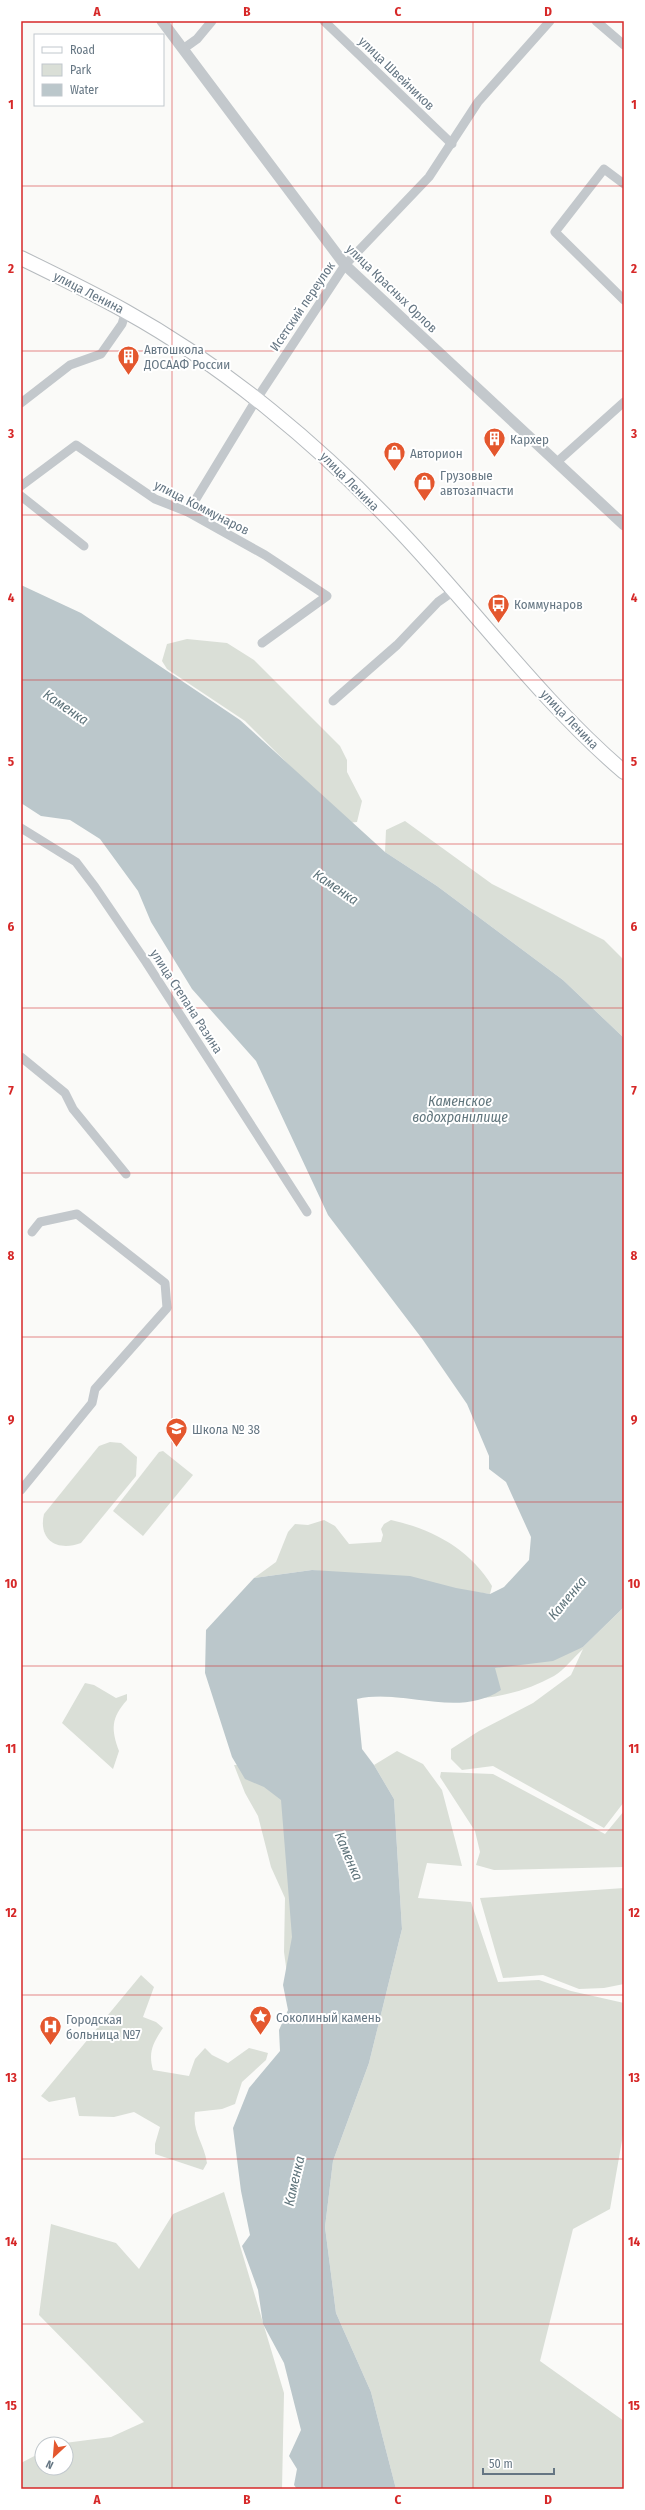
<svg xmlns="http://www.w3.org/2000/svg" width="645" height="2510" viewBox="0 0 645 2510" font-family="'Fira Sans Condensed',sans-serif">
<style>
.green{fill:#dadfd7}
.water{fill:#bbc7cb}
.lines{fill:none;stroke-linecap:round;stroke-linejoin:round}
.primary-casing{stroke:#b5babe;stroke-width:16}
.minor{stroke:#c3c8cc;stroke-width:9}
.tertiary{stroke:#c3c8cc;stroke-width:11}
.primary{stroke:#fff;stroke-width:14}
.grid{fill:none;stroke:#d62828;stroke-width:1;stroke-opacity:0.55}
.labels{text-anchor:middle;stroke-width:4;stroke-linejoin:round;paint-order:stroke}
.street-label{font-size:13px;fill:#657683;stroke:#fff}
.poi-label{font-size:13px;fill:#657683;stroke:#fff;text-anchor:start}
.water-label{font-size:14px;font-style:italic;fill:#60757c;stroke:#fff}
.neatline{fill:none;stroke:#d62828;stroke-width:1.5}
.grid-label{font-size:13px;text-anchor:middle;font-weight:bold;fill:#d62828}
</style>
<rect width="100%" height="100%" fill="#fafaf8"/>
<!-- green -->
<g class="green">
<path d="M187,639L227,643L254,660L340,746L347,760V772L362,801L357,822L347,823L245,721L167,669L162,661L167,644Z"/>
<path d="M405,821L492,884L604,940L624,960V1038L563,980L437,886L385,852L386,830Z"/>
<path d="M110,1442L121,1443L137,1457L136,1476L81,1543C57,1552 38,1540 44,1514L99,1446Z"/>
<path d="M163,1451L193,1475L143,1536L113,1511L159,1452Z"/>
<path d="M324,1520L335,1526L349,1544L381,1542L383,1535L381,1529L384,1524L391,1520C432,1529 470,1549 492,1586L490,1594L312,1570L254,1578L276,1562L288,1532L295,1524L308,1525Z"/>
<path d="M624,1607V1802L604,1828L493,1766L462,1770L451,1759V1749L479,1731L533,1703L571,1675L583,1649C574,1657 564,1670 554,1676C496,1708 438,1700 376,1696L391,1676L495,1668L583,1647Z"/>
<path d="M85,1683L94,1685L116,1698L127,1694V1700C111,1718 111,1729 119,1751L113,1769L62,1723Z"/>
<path d="M397,1751L423,1764L442,1790L462,1866L427,1863L418,1898L471,1902L498,1982L539,1980L571,1991L624,2003V2129L610,2209L573,2229L540,2361L624,2421V2489H396L371,2392L336,2313L325,2227L333,2161L369,2063L402,1929L394,1799L374,1765Z"/>
<path d="M234,1765H241L282,1784L297,1926L288,1981L284,1952L285,1898L271,1867L258,1816L245,1793Z"/>
<path d="M441,1772L493,1774L605,1834L624,1811V1867L494,1870L476,1865L480,1852L475,1831L440,1777Z"/>
<path d="M624,1888V1984L604,1988L579,1989L543,1975L503,1978L480,1898Z"/>
<path d="M141,1975L154,1987L143,2017L156,2022L163,2028C153,2043 148,2052 153,2070L189,2076L195,2059L205,2048L212,2055L228,2063L249,2048L268,2053L266,2060L242,2082L235,2104L222,2109L195,2112C192,2132 204,2143 207,2163L203,2170L155,2154V2144L160,2127L134,2112L114,2117L79,2116L75,2097L49,2102L41,2096Z"/>
<path d="M224,2192L284,2393L282,2489H21V2463L42,2452V2468H66V2444H57L111,2437L144,2422L39,2315L51,2224L116,2243L139,2269L173,2214Z"/>
</g>
<!-- water -->
<path class="water" d="M21,585L81,613L240,720L385,852L437,886L563,980L624,1038V1607L583,1647L553,1661L495,1668L501,1690C457,1719 404,1688 357,1699L362,1749L374,1765L394,1799L402,1929L369,2063L333,2161L325,2227L336,2313L371,2392L396,2489H297L294,2485L297,2469L289,2456L301,2430L284,2363L263,2324L258,2290L242,2246L250,2235L241,2191L233,2128L249,2088L280,2051L279,2030L288,2010L283,1985L292,1937L281,1800L264,1787L245,1779L232,1757L205,1673L206,1630L254,1578L312,1570L410,1576L456,1588L490,1594L504,1587L529,1560L531,1537L506,1482L489,1469V1456L467,1404L423,1340L328,1215L256,1061L192,989L151,922L138,891L100,839L70,820L41,816L21,803Z"/>
<g class="lines">
<defs>
<path id="primary" d="M21,258C56,275 91,292 125,311C226,367 321,447 400,531C475,610 541,701 624,772"/>
</defs>
<!-- primary casing -->
<use href="#primary" class="primary-casing"/>
<!-- minor -->
<g class="minor">
<path d="M324,21L452,144"/>
<path d="M596,21L624,45"/>
<path d="M183,49L197,39L212,21"/>
<path d="M624,184L604,169L555,232L624,300"/>
<path d="M21,403L70,365L101,354L122,324L126,311"/>
<path d="M557,462L624,402"/>
<path d="M21,486L76,445L155,499L188,512L265,555L327,596L262,643"/>
<path d="M21,496L84,546"/>
<path d="M188,512L256,400L345,265L429,177L478,102L550,21"/>
<path d="M333,701L397,645L438,602L455,590"/>
<path d="M21,828L76,862L95,887L146,962L307,1212"/>
<path d="M21,1057L65,1093L73,1109L126,1174"/>
<path d="M21,1490L92,1403L95,1389L167,1308L165,1283L77,1214L40,1222L32,1232"/>
</g>
<!-- tertiary -->
<path class="tertiary" d="M162,21L345,265L624,525"/>
<!-- primary -->
<use href="#primary" class="primary"/>
</g>
<!-- grid -->
<path class="grid" d="M172,21V2489M322,21V2489M473,21V2489M21,186H624M21,351H624M21,515H624M21,680H624M21,844H624M21,1008H624M21,1173H624M21,1337H624M21,1502H624M21,1666H624M21,1830H624M21,1995H624M21,2159H624M21,2324H624"/>
<!-- icons -->
<defs>
<symbol id="building-pin" viewBox="-11 -11 22 30"><path d="M0 17L-7.5 6A9.5 9.5 0 1 1 7.5 6Z" fill="#e4572e" stroke="#fff"/><path d="M-4-6H4V6H1V3H-1V6H-4ZM-2.5-4.3h1.7v1.8h-1.7ZM.8-4.3h1.7v1.8H.8ZM-2.5-1h1.7V.8h-1.7ZM.8-1h1.7V.8H.8Z" fill="#fff"/></symbol>
<symbol id="shop-pin" viewBox="-11 -11 22 30"><path d="M0 17L-7.5 6A9.5 9.5 0 1 1 7.5 6Z" fill="#e4572e" stroke="#fff"/><path d="M-5-2.5h2.3a2.7 3.5 0 0 1 5.4 0H5L5.5 6h-11ZM-1.5-2.5h3a1.5 2.3 0 0 0-3 0Z" fill="#fff"/></symbol>
<symbol id="bus-pin" viewBox="-11 -11 22 30"><path d="M0 17L-7.5 6A9.5 9.5 0 1 1 7.5 6Z" fill="#e4572e" stroke="#fff"/><path d="M-5-6H5V4H4V6H2V4H-2V6H-4V4H-5ZM-3.5-4V0h7V-4ZM-3.5 1.2v1.5H-2V1.2ZM2 1.2v1.5H3.5V1.2Z" fill="#fff"/></symbol>
<symbol id="school-pin" viewBox="-11 -11 22 30"><path d="M0 17L-7.5 6A9.5 9.5 0 1 1 7.5 6Z" fill="#e4572e" stroke="#fff"/><path d="M0-5L7-2L0 1L-7-2ZM-4 1L0 2.5L4 1V4Q0 6-4 4Z" fill="#fff"/></symbol>
<symbol id="sight-pin" viewBox="-11 -11 22 30"><path d="M0 17L-7.5 6A9.5 9.5 0 1 1 7.5 6Z" fill="#e4572e" stroke="#fff"/><path d="M0-6L1.8-2.2L6-1.7L2.9 1.2L3.7 5.4L0 3.3L-3.7 5.4L-2.9 1.2L-6-1.7L-1.8-2.2Z" fill="#fff"/></symbol>
<symbol id="hospital-pin" viewBox="-11 -11 22 30"><path d="M0 17L-7.5 6A9.5 9.5 0 1 1 7.5 6Z" fill="#e4572e" stroke="#fff"/><path d="M-5-5h3v3.5h4V-5h3V5h-3V1.5h-4V5h-3Z" fill="#fff"/></symbol>
</defs>
<g fill-rule="evenodd">
<use href="#building-pin" x="116" y="344" width="25" height="34"/>
<use href="#building-pin" x="482" y="426" width="25" height="34"/>
<use href="#shop-pin" x="382" y="440" width="25" height="34"/>
<use href="#shop-pin" x="412" y="470" width="25" height="34"/>
<use href="#bus-pin" x="486" y="592" width="25" height="34"/>
<use href="#school-pin" x="164" y="1416" width="25" height="34"/>
<use href="#sight-pin" x="248" y="2004" width="25" height="34"/>
<use href="#hospital-pin" x="38" y="2014" width="25" height="34"/>
</g>
<g class="labels">
<!-- street labels -->
<g class="street-label">
<text transform="translate(397 73) rotate(44)" y="5">улица Швейников</text>
<text transform="translate(392 288) rotate(44)" y="5">улица Красных Орлов</text>
<text transform="translate(89 292) rotate(27)" y="5">улица Ленина</text>
<text transform="translate(302 306) rotate(-56)" y="5">Исетский переулок</text>
<text transform="translate(350 481) rotate(45)" y="5">улица Ленина</text>
<text transform="translate(202 507) rotate(27)" y="5">улица Коммунаров</text>
<text transform="translate(570 719) rotate(46)" y="5">улица Ленина</text>
<text transform="translate(187 1001) rotate(57)" y="5">улица Степана Разина</text>
</g>
<!-- poi labels -->
<g class="poi-label">
<text x="144" y="354">Автошкола<tspan x="144" dy="15">ДОСААФ России</tspan></text>
<text x="510" y="444">Кархер</text>
<text x="410" y="458">Авторион</text>
<text x="440" y="480">Грузовые<tspan x="440" dy="15">автозапчасти</tspan></text>
<text x="514" y="609">Коммунаров</text>
<text x="192" y="1434">Школа № 38</text>
<text x="276" y="2022">Соколиный камень</text>
<text x="66" y="2024">Городская<tspan x="66" dy="15">больница №7</tspan></text>
</g>
<!-- water labels -->
<g class="water-label">
<text transform="translate(66 707) rotate(34)" y="5">Каменка</text>
<text transform="translate(336 887) rotate(34)" y="5">Каменка</text>
<text x="460" y="1106">Каменское<tspan x="460" dy="16">водохранилище</tspan></text>
<text transform="translate(567 1598) rotate(-50)" y="5">Каменка</text>
<text transform="translate(349 1856) rotate(67)" y="5">Каменка</text>
<text transform="translate(294 2181) rotate(-77)" y="5">Каменка</text>
</g>
</g>
<!-- border -->
<rect width="645" height="2510" fill="none" stroke="#ffffff" stroke-width="44"/>
<!-- legend -->
<rect x="34" y="34" width="130" height="72" fill="#ffffff" stroke="#c1c8cd"/>
<rect x="42" y="47" width="20" height="6" fill="#ffffff" stroke="#c1c8cd"/>
<text x="70" y="54" font-size="12" fill="#657683">Road</text>
<rect x="42" y="64" width="20" height="12" fill="#dadfd7" stroke="#c1c8cd"/>
<text x="70" y="74" font-size="12" fill="#657683">Park</text>
<rect x="42" y="84" width="20" height="12" fill="#bbc7cb" stroke="#c1c8cd"/>
<text x="70" y="94" font-size="12" fill="#657683">Water</text>
<!-- north arrow -->
<g transform="translate(54 2456) rotate(206)"><circle r="19" fill="#ffffff" stroke="#c1c8cd"/>
<path d="M0-3L7 15L0 10L-7 15Z" fill="#e4572e"/>
<text y="-6" font-size="11" font-weight="bold" text-anchor="middle" fill="#657683">N</text>
</g>
<!-- scale -->
<path d="M483 2468v6h71v-6" fill="none" stroke="#657683" stroke-width="2"/>
<text x="489" y="2468" font-size="12" fill="#657683" stroke="#ffffff" stroke-width="3" paint-order="stroke">50 m</text>
<rect x="22" y="22" width="601" height="2466" class="neatline"/>
<g class="grid-label">
<text x="97" y="16">A</text>
<text x="247" y="16">B</text>
<text x="398" y="16">C</text>
<text x="548" y="16">D</text>
<text x="11" y="109">1</text>
<text x="634" y="109">1</text>
<text x="11" y="273">2</text>
<text x="634" y="273">2</text>
<text x="11" y="438">3</text>
<text x="634" y="438">3</text>
<text x="11" y="602">4</text>
<text x="634" y="602">4</text>
<text x="11" y="766">5</text>
<text x="634" y="766">5</text>
<text x="11" y="931">6</text>
<text x="634" y="931">6</text>
<text x="11" y="1095">7</text>
<text x="634" y="1095">7</text>
<text x="11" y="1260">8</text>
<text x="634" y="1260">8</text>
<text x="11" y="1424">9</text>
<text x="634" y="1424">9</text>
<text x="11" y="1588">10</text>
<text x="634" y="1588">10</text>
<text x="11" y="1753">11</text>
<text x="634" y="1753">11</text>
<text x="11" y="1917">12</text>
<text x="634" y="1917">12</text>
<text x="11" y="2082">13</text>
<text x="634" y="2082">13</text>
<text x="11" y="2246">14</text>
<text x="634" y="2246">14</text>
<text x="11" y="2410">15</text>
<text x="634" y="2410">15</text>
<text x="97" y="2504">A</text>
<text x="247" y="2504">B</text>
<text x="398" y="2504">C</text>
<text x="548" y="2504">D</text>
</g>
</svg>
